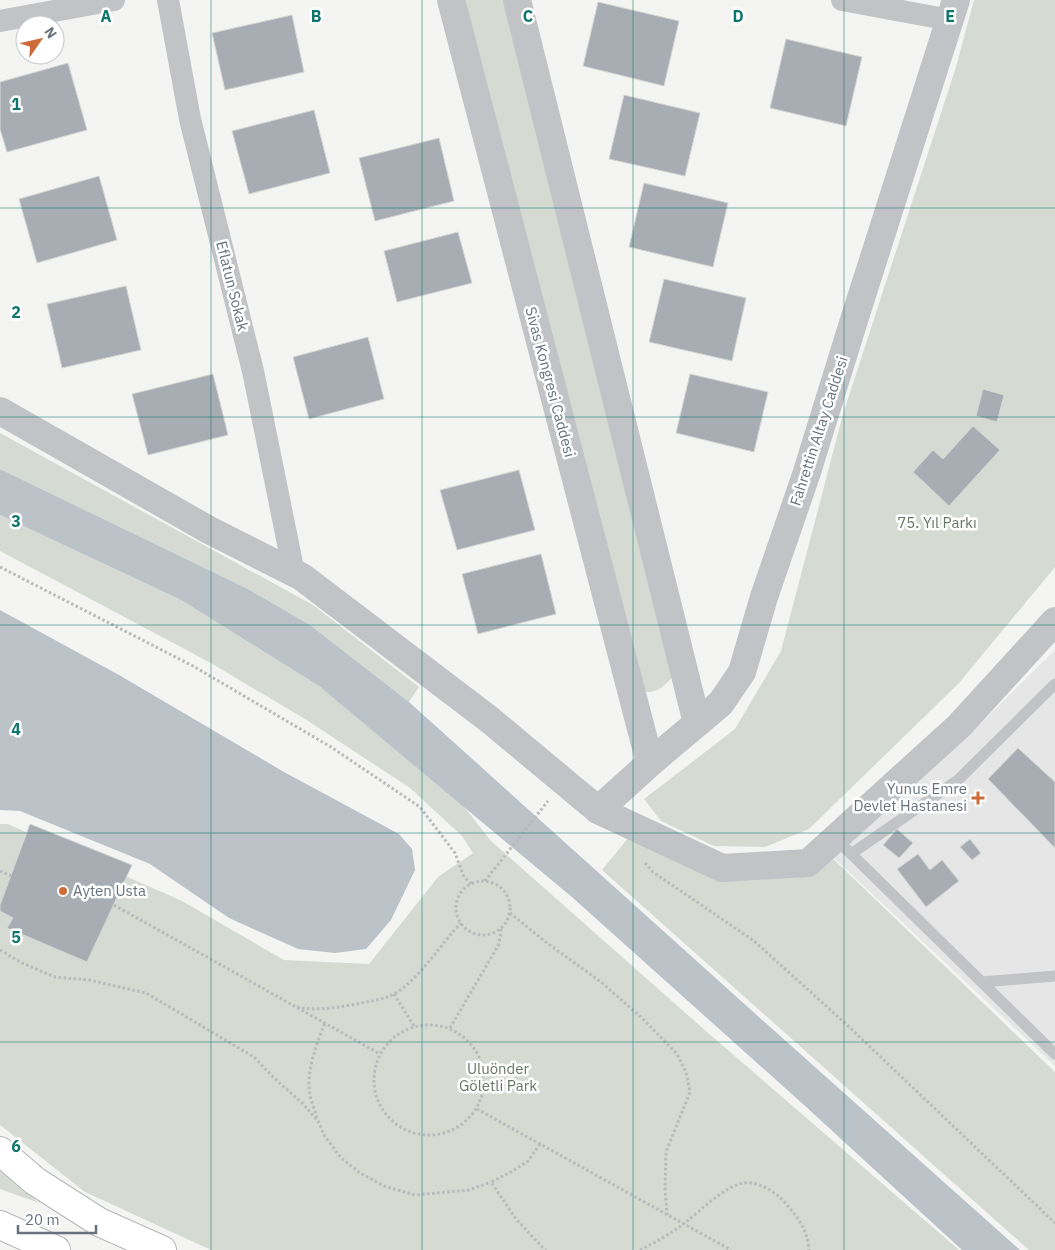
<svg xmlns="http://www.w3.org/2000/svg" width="1055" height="1250" viewBox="0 0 1055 1250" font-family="'IBM Plex Sans',sans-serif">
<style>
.built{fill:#e5e6e5}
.green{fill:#d5dbd3}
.water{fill:#bbc2c8}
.building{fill:#a7adb3;stroke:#d6d6d4}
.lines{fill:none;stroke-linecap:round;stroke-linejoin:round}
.trunk-casing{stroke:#b3b6b9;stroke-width:30}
.path{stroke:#b8babc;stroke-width:3;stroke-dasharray:2.5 2.5;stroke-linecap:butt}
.service{stroke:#c1c3c6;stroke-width:11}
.minor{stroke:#c1c3c6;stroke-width:22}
.tertiary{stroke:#c1c3c6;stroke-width:28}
.trunk{stroke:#fff;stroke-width:28}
.grid{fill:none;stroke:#0f766e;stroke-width:1;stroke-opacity:0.55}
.poi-dot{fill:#cd6b39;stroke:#fff;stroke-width:2}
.labels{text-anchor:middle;stroke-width:5;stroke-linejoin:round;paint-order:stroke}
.street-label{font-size:15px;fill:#67727f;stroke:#fff}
.park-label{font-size:15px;fill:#677765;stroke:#fff}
.poi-label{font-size:15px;fill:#67727f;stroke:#fff;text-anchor:end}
.grid-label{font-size:16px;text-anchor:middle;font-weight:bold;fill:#0f766e;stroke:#fff;stroke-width:5;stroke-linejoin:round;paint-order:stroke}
</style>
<rect width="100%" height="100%" fill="#f4f5f2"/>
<!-- built -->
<path class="built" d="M1055,650V1066L834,858L966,738Z"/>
<!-- green -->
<g class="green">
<path d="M460,0H513L680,667C669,681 660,696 640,691Z"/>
<path d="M974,0H1055V567L959,683L809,829L765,847L714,846L661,821L644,799L735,729L781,651L843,414L956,67Z"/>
<path d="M0,433L313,605L419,687L409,702L310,625L248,589L0,469Z"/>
<path d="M0,515L181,600L319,686L461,803L491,841L707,1032L959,1250H211L85,1192L0,1125V824H8L182,901L284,960L369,964L438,877L473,853L462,836L410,788L305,719L209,662L0,551Z"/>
<path d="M633,832L720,873L826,852L1055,1072V1250H1029L602,870Z"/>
<path d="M0,1170L39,1203L0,1189Z"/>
</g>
<!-- water -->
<g class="water">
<path d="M0,469L248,589L310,625L409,702L750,1009L1020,1250H962L804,1105L573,898L319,686L181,600L0,515Z"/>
<path d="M0,610L119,675L284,772L399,834L412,849L415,870L391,920L366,949L335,953L298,949L229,918L150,864L20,811L0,810Z"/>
</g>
<!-- building -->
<g class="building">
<path d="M598,2L679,21L664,86L583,66Z"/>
<path d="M292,15L304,72L225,90L212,33Z"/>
<path d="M786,39L862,57L846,126L770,108Z"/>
<path d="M68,63L87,130L7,152L0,129V82Z"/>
<path d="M624,95L700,113L685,176L609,159Z"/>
<path d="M314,110L330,173L249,194L232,131Z"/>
<path d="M439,138L454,201L375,221L359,158Z"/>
<path d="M99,176L117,240L37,263L19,199Z"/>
<path d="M644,183L728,203L713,267L629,247Z"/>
<path d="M458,232L472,283L397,302L384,251Z"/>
<path d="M664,279L746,298L732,361L649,342Z"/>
<path d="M126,286L141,350L62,368L47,304Z"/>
<path d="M368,337L384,399L309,419L293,357Z"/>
<path d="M213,374L228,435L148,455L132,394Z"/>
<path d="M690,374L768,392L754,452L676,433Z"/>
<path d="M983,389L1004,395L997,422L976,416Z"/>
<path d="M973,426L1000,450L949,506L913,472L933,450L943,459Z"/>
<path d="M519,470L535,530L457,550L440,490Z"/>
<path d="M541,554L556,614L478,634L462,574Z"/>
<path d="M1018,748L1055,782V848L988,779Z"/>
<path d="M30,824L132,865L87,962L7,928L13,918L0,911V905Z"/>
<path d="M897,829L913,843L899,858L883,845Z"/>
<path d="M970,839L981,853L972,860L960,847Z"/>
<path d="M918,854L930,870L942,860L959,881L926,907L897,869Z"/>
</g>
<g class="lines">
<defs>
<g id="trunk">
<path d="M0,1151L35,1181L99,1222L162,1250"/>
<path d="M0,1225L56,1250"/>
</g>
</defs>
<!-- trunk casing -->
<use href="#trunk" class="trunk-casing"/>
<!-- path -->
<g class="path">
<path d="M0,567L193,666L331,747L420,807L455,853L464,877L472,884"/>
<path d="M645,863L653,872L754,941L846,1024L1055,1223"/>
<path d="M0,871L11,876"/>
<path d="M485,881L548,801"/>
<circle cx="483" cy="908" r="27"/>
<path d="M114,905L380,1054"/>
<path d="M510,913L547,943L601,982L643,1019L677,1054L686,1072L690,1092L666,1152L665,1189L667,1215"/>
<path d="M0,950L22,963L55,977L89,980L146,993L254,1057L273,1077L302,1103L318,1121L324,1135L341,1158L360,1173L384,1186L415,1195L469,1190L491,1182"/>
<path d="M394,994L414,1026"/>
<path d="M297,1007C316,1011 332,1008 351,1005C365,1002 378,1001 392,995C416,984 442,942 461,923"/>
<circle cx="429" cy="1080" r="55"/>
<path d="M450,1028L499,944L501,929"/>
<path d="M477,1109L731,1250"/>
<path d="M317,1118C315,1111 312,1103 310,1096C306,1071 316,1045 325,1023"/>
<path d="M540,1144L528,1161L511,1172L491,1182L516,1219L543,1248L546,1250"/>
<path d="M640,1250C656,1242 672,1233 686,1222C701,1210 721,1190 739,1184C756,1178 778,1193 788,1206C799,1219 808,1232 809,1250"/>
</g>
<!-- service -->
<g class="service">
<path d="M835,838L1055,1054"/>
<path d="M851,854L958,780L1055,684"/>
<path d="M982,982L1055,976"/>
</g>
<!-- minor -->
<g class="minor">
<path d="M168,0L190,119L253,371L294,573"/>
<path d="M842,0L950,20"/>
<path d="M0,21L114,0"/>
</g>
<!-- tertiary -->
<g class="tertiary">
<path d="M451,0L650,763"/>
<path d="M517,0L697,723"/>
<path d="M0,411L209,530L302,577L490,720L598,810L722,868L808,863L959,726L1055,621"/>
<path d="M598,810L650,763L721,703L742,672L764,597L806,475L855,317L956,0"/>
</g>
<!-- trunk -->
<use href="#trunk" class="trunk"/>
</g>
<!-- grid -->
<path class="grid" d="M211,0V1250M422,0V1250M633,0V1250M844,0V1250M0,208H1055M0,417H1055M0,625H1055M0,833H1055M0,1042H1055"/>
<!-- markers -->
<g class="poi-dot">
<path d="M975.5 790.5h5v5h5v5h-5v5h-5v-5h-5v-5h5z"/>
<circle cx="63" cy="891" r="5"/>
</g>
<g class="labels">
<!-- street labels -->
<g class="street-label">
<text transform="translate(232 286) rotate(76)" y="5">Eflatun Sokak</text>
<text transform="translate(550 382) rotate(75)" y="5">Sivas Kongresi Caddesi</text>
<text transform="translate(819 431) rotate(-72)" y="5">Fahrettin Altay Caddesi</text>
</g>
<!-- park labels -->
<g class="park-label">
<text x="937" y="528">75. Yıl Parkı</text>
<text x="498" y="1074">Uluönder<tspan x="498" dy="17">Göletli Park</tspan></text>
</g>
<!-- poi labels -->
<g class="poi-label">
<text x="967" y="794">Yunus Emre<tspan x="967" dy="17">Devlet Hastanesi</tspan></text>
<text x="73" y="896" text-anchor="start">Ayten Usta</text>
</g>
</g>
<g class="grid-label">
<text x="106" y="22">A</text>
<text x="316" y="22">B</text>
<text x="528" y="22">C</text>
<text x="738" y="22">D</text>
<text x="950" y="22">E</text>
<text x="16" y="110">1</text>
<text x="16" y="318">2</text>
<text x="16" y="527">3</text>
<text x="16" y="735">4</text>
<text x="16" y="943">5</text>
<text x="16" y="1152">6</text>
</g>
<!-- north arrow -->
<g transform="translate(40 40) rotate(56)"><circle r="24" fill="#ffffff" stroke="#c2c7cc"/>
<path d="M0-4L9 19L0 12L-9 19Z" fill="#cd6b39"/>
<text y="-8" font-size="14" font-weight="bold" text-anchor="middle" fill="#67727f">N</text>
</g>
<!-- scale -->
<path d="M18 1225v8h78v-8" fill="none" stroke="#67727f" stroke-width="2.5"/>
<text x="25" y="1225" font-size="15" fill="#67727f" stroke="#ffffff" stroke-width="4" paint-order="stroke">20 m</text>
</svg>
